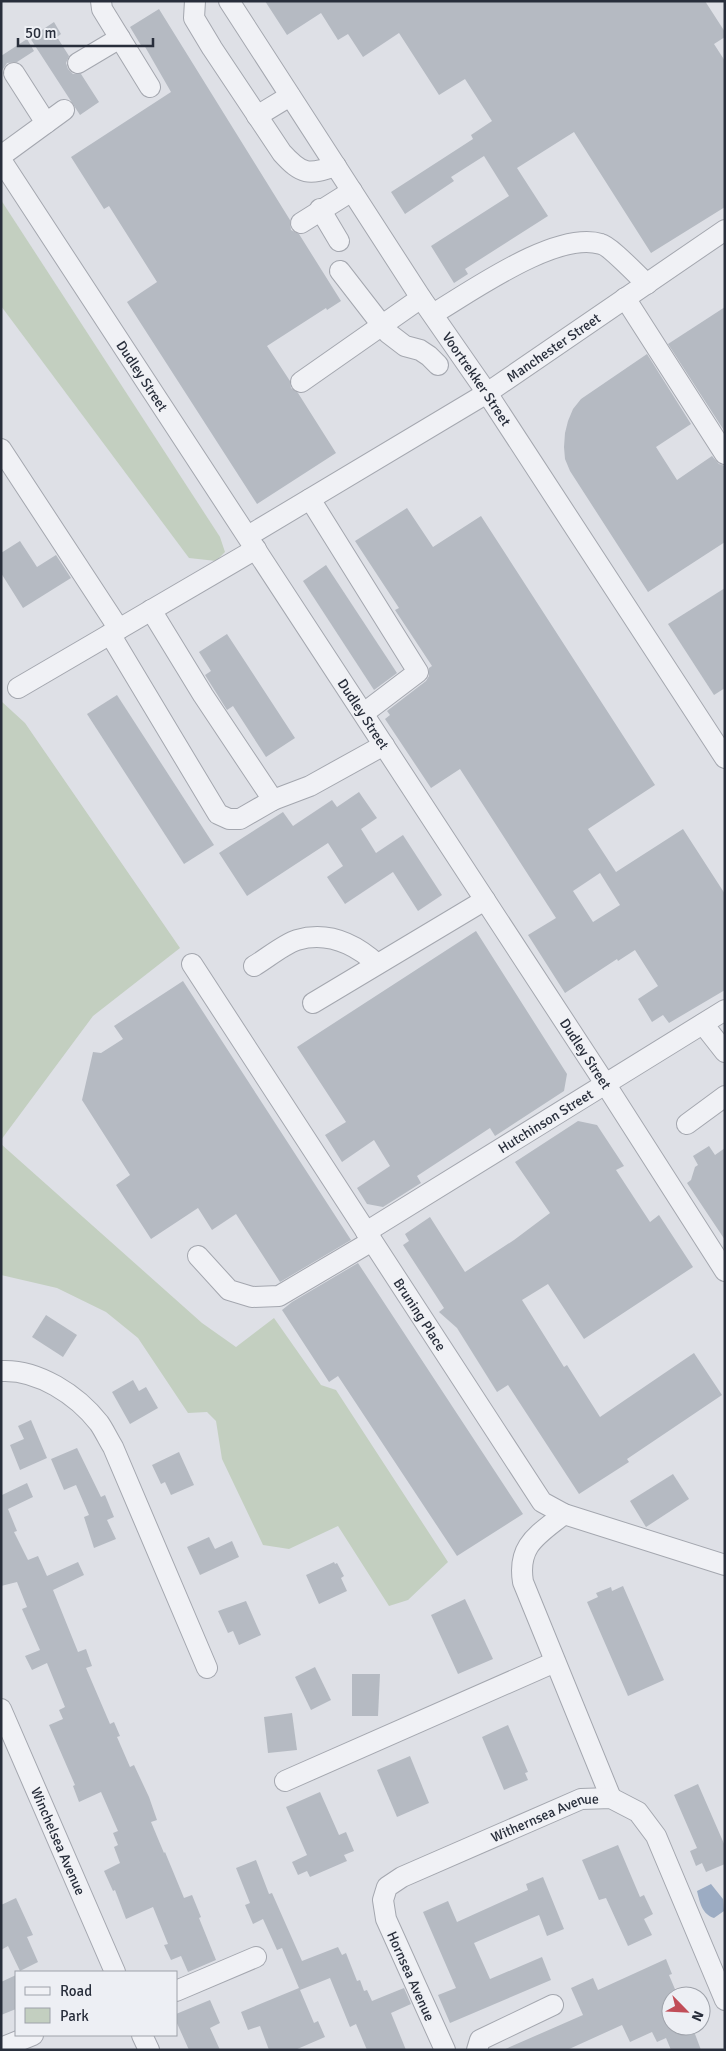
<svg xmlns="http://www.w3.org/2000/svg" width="726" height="2051" viewBox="0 0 726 2051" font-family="Signika,sans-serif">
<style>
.green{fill:#c3cfc0}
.water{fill:#9cacc3}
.building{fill:#b5bac2;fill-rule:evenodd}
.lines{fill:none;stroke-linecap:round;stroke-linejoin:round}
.minor-casing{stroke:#a4a7af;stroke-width:22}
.minor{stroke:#f0f1f5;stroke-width:20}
.labels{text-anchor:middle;stroke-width:4;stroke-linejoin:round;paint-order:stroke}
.street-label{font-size:14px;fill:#282e3b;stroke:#edeff4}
</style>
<rect width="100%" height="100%" fill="#dee0e6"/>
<!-- green -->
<g class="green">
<path d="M1,200L220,537L225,552L216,561L189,558L1,306Z"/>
<path d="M1,701L25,723L180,948L93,1016L1,1140Z"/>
<path d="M1,1144L202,1323L236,1347L274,1318L321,1385L336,1390L448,1562L408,1600L389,1606L338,1526L289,1549L263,1545L222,1459L216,1421L207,1412L188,1413L138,1338L106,1312L57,1288L1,1275Z"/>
</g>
<!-- water -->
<path class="water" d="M711,1884L723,1899L724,1911L714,1918C702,1914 700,1903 697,1891Z"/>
<!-- building -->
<g class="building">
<path d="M265,1H705L725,32V37L714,44L725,61V207L651,253L574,132L517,168L548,216L465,269L468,274L454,283L431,246L509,196L484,156L451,177L454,181L405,214L391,192L473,139L471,135L492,121L465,79L439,95L399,33L363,57L348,34L338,40L321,13L287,35Z"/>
<path d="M159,9L290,220L291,230L299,234L341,301L327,310L326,308L267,346L290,381L291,388L298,393L336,453L257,504L127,302L157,282L109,206L104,209L71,157L171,92L144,45L142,47L130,27Z"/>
<path d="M54,22L61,34L57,37L69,56L66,63L68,69L73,74H81L99,102L80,115L30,38Z"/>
<path d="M27,39L34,51L17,62L7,63L1,72V56Z"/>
<path d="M725,307V432L668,344Z"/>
<path d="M647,354L691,424L656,447L677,480L712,456L719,464L725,466V542L648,592L570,471L565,459L564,447L565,433L568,421L573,409L581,399Z"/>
<path d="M407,508L433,547L481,516L655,785L588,829L616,872L683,829L725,894V990L669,1023L663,1015L652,1022L638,999L658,986L635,950L618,961L617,959L565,993L528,935L556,918L460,769L431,788L385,719L390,715L387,711L426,681L429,676V668L432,666L395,610L399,608L355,541ZM600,873L620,905L593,922L573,891Z"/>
<path d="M20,541L37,567L56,555L71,578L23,608L1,573V553Z"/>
<path d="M326,565L397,673L374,690L303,581Z"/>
<path d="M725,588V688L714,695L668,624Z"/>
<path d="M227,634L295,738L266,757L233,706L227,710L205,675L211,671L199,652Z"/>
<path d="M117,695L214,845L184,864L87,714Z"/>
<path d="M359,792L377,818L361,829L376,853L403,835L442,895L418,911L393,872L345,904L327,877L343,866L328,843L247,896L219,853L283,812L293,826L332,800L337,807Z"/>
<path d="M476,931L567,1074L564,1091L495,1136L490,1128L417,1176L421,1183L383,1207L367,1204L357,1188L390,1166L374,1140L342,1162L325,1135L346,1122L297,1047Z"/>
<path d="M183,981L351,1240L280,1282L236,1214L212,1230L198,1208L151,1239L116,1185L130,1175L82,1100L93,1052L101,1053L123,1039L114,1026Z"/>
<path d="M578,1121L597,1125L624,1166L616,1170L650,1222L659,1215L693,1267L584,1339L548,1284L522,1300L564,1367L567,1365L600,1417L694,1353L722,1395L627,1459L629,1462L579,1494L508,1385L497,1392L457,1328L439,1312L444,1308L403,1245L409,1241L405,1234L430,1217L465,1272L514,1240L550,1213L515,1162Z"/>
<path d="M709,1146L715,1155L725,1148V1240L687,1183L691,1180L695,1167L698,1165L693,1156Z"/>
<path d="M358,1263L523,1514L457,1556L338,1376L329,1382L282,1310L292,1302Z"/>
<path d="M46,1315L77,1335L63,1357L32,1337Z"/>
<path d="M133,1380L139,1391L146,1387L158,1408L130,1424L112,1392Z"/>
<path d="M31,1420L47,1458L20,1470L10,1445L24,1439L18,1426Z"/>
<path d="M77,1448L101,1497L105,1495L114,1517L107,1520L116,1539L94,1548L84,1517L89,1515L76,1485L64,1490L51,1459Z"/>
<path d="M179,1452L194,1485L171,1495L165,1482L161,1484L152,1465Z"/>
<path d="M673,1474L689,1499L646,1527L630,1501Z"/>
<path d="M27,1483L33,1497L8,1509L17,1531L14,1532L28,1560L38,1556L47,1576L78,1562L84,1575L53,1590L78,1652L86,1649L92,1666L86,1668L110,1724L114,1722L120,1736L117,1737L130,1767L134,1765L149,1797L157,1820L151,1822L164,1853L165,1852L184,1898L192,1895L201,1917L199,1918L216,1960L188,1972L181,1956L171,1960L164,1945L168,1944L153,1907L126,1919L115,1890L113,1891L104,1871L120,1863L114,1847L118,1845L113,1833L118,1831L101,1792L79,1802L73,1786L75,1785L49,1725L63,1719L59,1710L65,1707L47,1663L32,1670L25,1656L40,1650L22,1609L27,1607L17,1582L1,1586V1493L2,1495Z"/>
<path d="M209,1537L215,1549L232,1541L239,1557L200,1575L187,1547Z"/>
<path d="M334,1562L335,1564L337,1563L344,1576L341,1578L347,1591L319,1604L306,1575Z"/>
<path d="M623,1586L664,1680L628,1696L587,1602L598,1597L596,1593L611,1587L612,1591Z"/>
<path d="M465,1599L493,1659L458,1674L431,1615Z"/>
<path d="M246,1601L261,1635L239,1645L233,1631L228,1633L218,1611Z"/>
<path d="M315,1667L331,1700L311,1710L295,1677Z"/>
<path d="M352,1674H380L378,1716H352Z"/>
<path d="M292,1713L297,1750L268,1753L264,1717Z"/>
<path d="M508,1725L528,1772L525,1773L528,1780L504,1790L482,1737Z"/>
<path d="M410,1756L429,1803L397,1817L377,1770Z"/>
<path d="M698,1784L725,1846V1864L706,1872L702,1863L696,1866L690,1851L697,1848L674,1795Z"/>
<path d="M320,1792L339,1835L346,1832L354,1851L344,1855L347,1861L310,1877L307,1871L298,1875L292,1862L307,1855L286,1807Z"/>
<path d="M618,1845L640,1897L644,1895L653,1914L644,1919L652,1935L628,1946L606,1898L599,1900L582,1860Z"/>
<path d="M256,1860L269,1894L272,1893L302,1961L338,1947L342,1955L346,1953L357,1981L360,1980L364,1991L367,1990L372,2001L404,1988L411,2004L391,2013L406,2050H367L356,2024L350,2027L330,1978L300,1990L314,2023L318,2021L325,2037L295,2050H269L260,2026L248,2030L241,2012L299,1988L282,1948L277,1950L263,1919L253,1924L245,1905L250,1903L236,1868Z"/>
<path d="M543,1877L564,1929L547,1936L539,1915L474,1943L490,1979L542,1957L551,1980L450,2023L438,1995L456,1988L423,1912L448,1901L457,1922L528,1890L526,1884Z"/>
<path d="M16,1898L33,1935L27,1937L38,1962L20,1971L8,1946L1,1950V1905Z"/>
<path d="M666,1959L672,1974L669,1975L677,1994L671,1996V2026H692L701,2050H671L666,2038L657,2042L652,2032L630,2042L622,2025L567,2050H503L583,2015L571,1988L593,1978L598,1990Z"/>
<path d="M16,1975V2009L1,2015V1982Z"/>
<path d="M210,2000L220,2023L210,2028L220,2050H189L176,2021V2014Z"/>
</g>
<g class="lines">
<defs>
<g id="minor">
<path d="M101,1L102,9L150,87"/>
<path d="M195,1L194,18L212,48L282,153C302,175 308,175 336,166"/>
<path id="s1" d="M229,1L421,298L487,393L725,758"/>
<path d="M78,63L120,38"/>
<path d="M14,73L46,123"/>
<path d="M257,116L290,96"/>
<path d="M1,156L64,110"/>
<path id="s2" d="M1,160L606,1085L725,1271"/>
<path d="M320,209L339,241"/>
<path d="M301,223L352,191"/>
<path d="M340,271L388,333L405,346L420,350L429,356L438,365"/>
<path d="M625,298L725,454"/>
<path d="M433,314C472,291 557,230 601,244C610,246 638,276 647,284"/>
<path d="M301,382L421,298"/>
<path d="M1,449L119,629"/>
<path d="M310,499L418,672L364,713"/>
<path id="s3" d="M248,536L487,393L725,230"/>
<path d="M151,610L203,695L273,800"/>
<path d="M110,634L218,814L229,819H240L273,800L310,786L384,745"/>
<path d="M18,688L256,549"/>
<path id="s4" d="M192,964L542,1502L564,1514L725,1565"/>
<path d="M254,966C266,959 284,944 297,940C328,931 355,944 377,964"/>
<path d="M313,1003L485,900"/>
<path d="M703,1024L725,1052"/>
<path d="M687,1124L725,1096"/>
<path id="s5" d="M366,1232L725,1010"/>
<path d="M198,1256L229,1290L252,1297L279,1296L372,1241"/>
<path d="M1,1371C38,1369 77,1395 99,1423C104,1430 108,1439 113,1447L207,1668"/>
<path d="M564,1514C538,1535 517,1545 523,1582L611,1798"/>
<path id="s6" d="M1,1709L115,1972"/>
<path d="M285,1781L555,1662"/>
<path d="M176,1991L256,1957"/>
<path d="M142,2035L149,2050"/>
<path d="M1,2048L33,2035"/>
<path id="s7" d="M445,2050L386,1919L383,1900L387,1887L402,1877L581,1799L611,1798L638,1812L656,1836L725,2000"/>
<path d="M477,2050L480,2040L553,2005"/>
</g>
</defs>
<!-- minor casing -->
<use href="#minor" class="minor-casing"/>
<!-- minor -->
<use href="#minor" class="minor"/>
</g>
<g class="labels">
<!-- street labels -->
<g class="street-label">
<text dy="5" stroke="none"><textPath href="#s3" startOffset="359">Manchester Street</textPath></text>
<text dy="5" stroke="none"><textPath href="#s2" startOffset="258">Dudley Street</textPath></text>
<text dy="5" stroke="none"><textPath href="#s1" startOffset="452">Voortrekker Street</textPath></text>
<text dy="5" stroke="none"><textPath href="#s2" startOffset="662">Dudley Street</textPath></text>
<text dy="5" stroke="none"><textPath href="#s2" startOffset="1068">Dudley Street</textPath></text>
<text dy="5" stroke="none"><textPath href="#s5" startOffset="211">Hutchinson Street</textPath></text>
<text dy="5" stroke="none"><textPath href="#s4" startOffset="418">Bruning Place</textPath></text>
<text dy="5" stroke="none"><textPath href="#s7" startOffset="350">Withernsea Avenue</textPath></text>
<text dy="5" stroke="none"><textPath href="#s6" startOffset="144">Winchelsea Avenue</textPath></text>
<text transform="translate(411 1976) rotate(66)" y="5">Hornsea Avenue</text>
</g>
</g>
<!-- border -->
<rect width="726" height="2051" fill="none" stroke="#282e3b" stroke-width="5"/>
<!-- legend -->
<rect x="15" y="1971" width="162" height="65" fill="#edeff4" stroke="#9ea2aa"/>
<rect x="25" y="1987" width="25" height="8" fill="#f0f1f5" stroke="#9ea2aa"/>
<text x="60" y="1996" font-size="15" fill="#282e3b">Road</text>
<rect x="25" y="2008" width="25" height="15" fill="#c3cfc0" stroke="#9ea2aa"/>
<text x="60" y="2021" font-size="15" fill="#282e3b">Park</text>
<!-- north arrow -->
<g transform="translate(686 2011) rotate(114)"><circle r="24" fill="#edeff4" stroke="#9ea2aa"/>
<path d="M0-4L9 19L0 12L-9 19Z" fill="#c14d58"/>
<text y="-8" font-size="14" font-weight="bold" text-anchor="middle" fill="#282e3b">N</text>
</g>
<!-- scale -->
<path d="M18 38v8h135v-8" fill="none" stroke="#282e3b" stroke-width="2.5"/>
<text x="25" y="38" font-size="15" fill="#282e3b" stroke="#edeff4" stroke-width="4" paint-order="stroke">50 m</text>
</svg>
